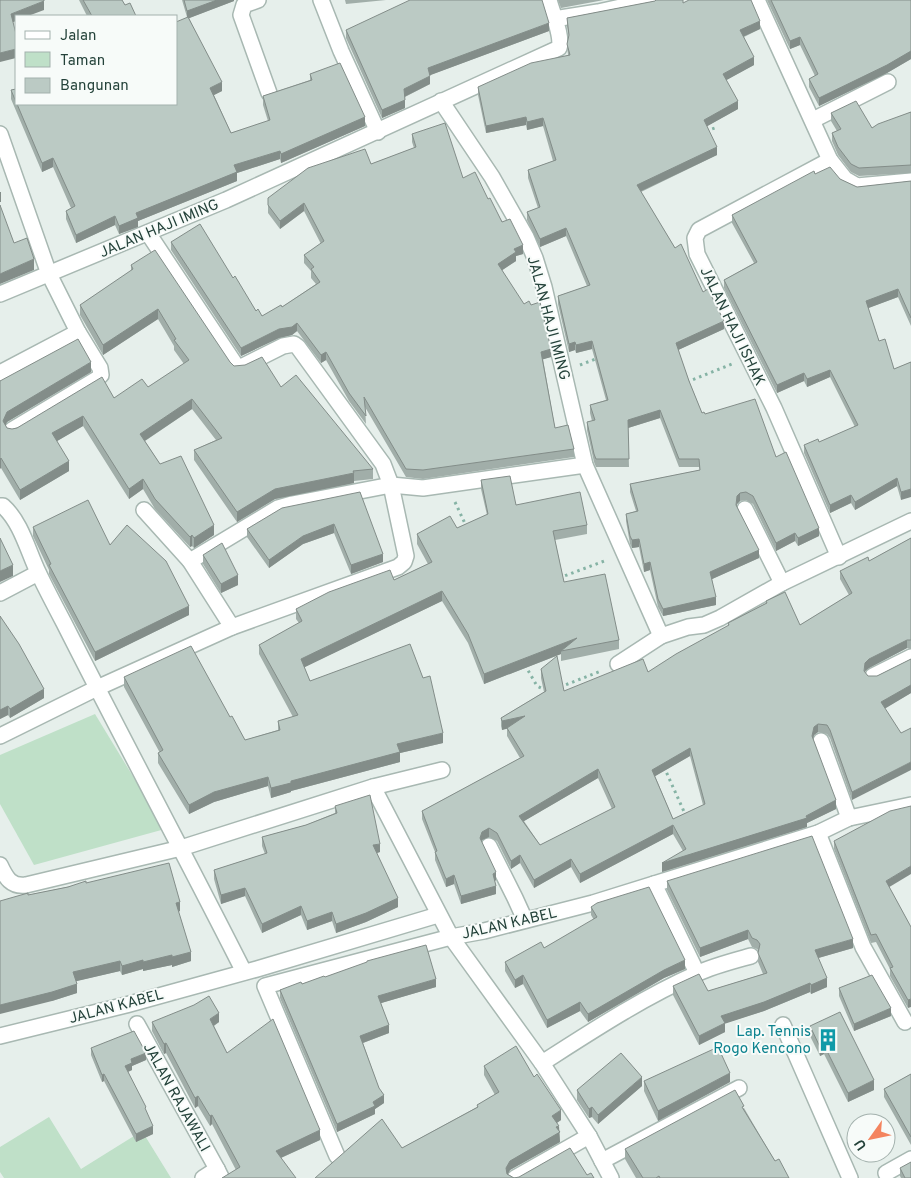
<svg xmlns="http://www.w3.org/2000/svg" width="911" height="1178" viewBox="0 0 911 1178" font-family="Overpass,sans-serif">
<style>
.green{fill:#bfe0c8}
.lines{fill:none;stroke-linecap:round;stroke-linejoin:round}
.minor-casing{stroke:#a8b8b2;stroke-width:18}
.path{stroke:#86b3a5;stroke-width:3;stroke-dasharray:2.5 4;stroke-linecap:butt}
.minor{stroke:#fff;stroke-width:15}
.wall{fill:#a1aea9;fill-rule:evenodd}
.shaded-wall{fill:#838d89}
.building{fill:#bbcac4;stroke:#838d89;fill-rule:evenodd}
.labels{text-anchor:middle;stroke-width:4;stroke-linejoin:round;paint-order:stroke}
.street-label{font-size:15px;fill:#24423a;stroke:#f7fbf9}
.culture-label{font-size:15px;fill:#0d838f;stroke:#f7fbf9;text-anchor:end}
</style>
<rect width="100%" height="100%" fill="#e6efeb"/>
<!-- green -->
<g class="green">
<path d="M95,714L165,829L34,865L0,804V755Z"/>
<path d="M49,1117L81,1169L142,1131L171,1178H4L0,1172V1147Z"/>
</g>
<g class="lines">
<defs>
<g id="minor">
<path d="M258,0L244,5L241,15L269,93"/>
<path d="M321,0L341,51L378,132"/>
<path d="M757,0L830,160L845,179L857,186L911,181"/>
<path d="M554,19L598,12L653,0"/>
<path d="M441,101L492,177L526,237L535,258L544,287L585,465L661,636L688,627L704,625L720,618L782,583L911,521"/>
<path d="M813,120L888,82"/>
<path d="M0,134L49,274L78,332L100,368L101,375L97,379L12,430"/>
<path d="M830,160L699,230L695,238L697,254L774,408L839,557"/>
<path d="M0,294L226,200L559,48C563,37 552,12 549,0"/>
<path d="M0,373L78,332"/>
<path d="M0,506H3C21,522 28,551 38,572C46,589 55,606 64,623C123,740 185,855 244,972"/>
<path d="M745,509L782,583"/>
<path d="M144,510L190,561L232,627"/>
<path d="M190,561L278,508L292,504L391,485L423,488L585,465"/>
<path d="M0,593L38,573"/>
<path d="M618,664L661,636"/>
<path d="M873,676L911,657"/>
<path d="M0,736L97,688L232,627L398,567L404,562L406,556L391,485L383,464L298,347L294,344L283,346L243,366L237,367L148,233"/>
<path d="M821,741L849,818"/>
<path d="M373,787L442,770"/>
<path d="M818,833L863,947L905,1022"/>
<path d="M489,846L515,898L525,920"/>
<path d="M0,865C6,878 11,887 26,885L181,848L373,787L451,937L542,1063L589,1136L611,1178"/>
<path d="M654,884L697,973"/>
<path d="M137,1024L217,1169"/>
<path d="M783,1025L850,1178"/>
<path d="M0,1036L126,1005L257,969L438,915"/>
<path d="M542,1063C592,1031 642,998 696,974C713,966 733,961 751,956"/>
<path d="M337,1156L265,986L451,937L484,931L593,903L818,833L849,818L911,805"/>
<path d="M602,1161L739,1088"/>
<path d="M886,1173L911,1159"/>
<path d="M203,1178L217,1169L221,1177"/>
<path d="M515,1178L589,1136"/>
</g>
</defs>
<!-- minor casing -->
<use href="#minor" class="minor-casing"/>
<!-- path -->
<g class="path">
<path d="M706,131L715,128"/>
<path d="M580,365L598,358"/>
<path d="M687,382L732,364"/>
<path d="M455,502L467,528"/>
<path d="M559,578L607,560"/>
<path d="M525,665L537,686L547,691"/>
<path d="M560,687L601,671"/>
<path d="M664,767L686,816"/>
</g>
<!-- minor -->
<use href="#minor" class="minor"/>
</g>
<!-- wall -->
<g class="wall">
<path d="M79,0H122L125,5L136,16H87Z"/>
<path d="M182,0H234V1L189,18L222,91L214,95L231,133L268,121L263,105V96L310,80V74L365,126L281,163L280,159L237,173V181L138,221V227L119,234L115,225L76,243L66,219V211L71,208L53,167L42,172L11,99V90L16,89V104H176L187,17Z"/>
<path d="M345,0H386L346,4Z"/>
<path d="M558,0H604L561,8Z"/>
<path d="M767,0H911V59L887,73L819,106L809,87V79L815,76L800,45L790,49Z"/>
<path d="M655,1L683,3L760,29L744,37L754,65L726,80L738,109L707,126L717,155L641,192L675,248L703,292L724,329L678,350L689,381L702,413L776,457L819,536L798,546L795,541L776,551L753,504L746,500L740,501L737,504V506L759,558L712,579L716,605L663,616L658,607L650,570L644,572L639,547L632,548L630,544L626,521V514L636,511L630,492V484L700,470L699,467H679L660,418L628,428L629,467H596L594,462L587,430V422L592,421L590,413V405L606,400L592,349L576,353L575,350L569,352L558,304V296L587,286L566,236L540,247L527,220V212L538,208L528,178V170L553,161L543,126L527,130L526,125L486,133L478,95V87L568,55L567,44L569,38L567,26V18Z"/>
<path d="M346,30L549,31L430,75V84L405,97V108L382,118L346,38Z"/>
<path d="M911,112V173L859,176L851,172L838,155L832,141V133L837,131L831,121V113L872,128Z"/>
<path d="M412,134L488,199L523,254L516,256V261L502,270L551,357L543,359L555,428L574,449V457L423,479L406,477L365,407L366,424L349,401L326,360L321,363L297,331L292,335L279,338L241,356L171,250V242L233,278L256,311L262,316L282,307L316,284L311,278V271L304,263V255L321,244L304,211L280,229L268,213V198L371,164L414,148L412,142Z"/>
<path d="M815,174L840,179L857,187L911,181V326L898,297L868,308L879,341L894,369L911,362L901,500L897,486L855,510L851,503L830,513L804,453V445L819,442L855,427L830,377L807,387L804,381L777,393L724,288V280L754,263L732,223V215Z"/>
<path d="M131,265L230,362L234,366L281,387L373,469V479L354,481V483L275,499L237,522L194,460V450L216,440L192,409L145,441L160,464L214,535L194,548L192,546L190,547L155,509L143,489L129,499L83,426L57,441L69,471L20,500L1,468L0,381L91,372L7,422L5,425L7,428L12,429L148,387L184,364L174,350V346L158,319L103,355L80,315V305L131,271Z"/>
<path d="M481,480L516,505L587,525V534L555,540L564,582L619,640V649L561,661V654L484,684L468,643L442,601L304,667L310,681L443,743L400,753V762L291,791V792L271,798L268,786L214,802L189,814L158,763V753H160L124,687V677L230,717L245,740L278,730V721L293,717L259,654V645L299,623L296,619V609L394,580L428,564L417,544V534L457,528L487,515L481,489Z"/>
<path d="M360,492L383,562L351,574L334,533L303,544L269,568L247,537V529Z"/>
<path d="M33,527L110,545L189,615L95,661L49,574V570L33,536Z"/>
<path d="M911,538V649L907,648L869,668L865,672L868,676H877L911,659V693L885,708L852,800L830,738L827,734L818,732L814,735L813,738L836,809L807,823V827L662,872L683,851L673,834L580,883L571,867L534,888L520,863L511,869L497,841L489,837L481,841L496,880L495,881L496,894L461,904L454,884L446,887L435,860V852L422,819V811L520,758L507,736V728L502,730L501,726V718L544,692L541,678V669L564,691L648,672L728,626V623L766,603V601L800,625L849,595L840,579V571L869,561ZM690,756L703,805L673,819L655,776ZM598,778L612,809L540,845L524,821Z"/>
<path d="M203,555L238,585L221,593L203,564Z"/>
<path d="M0,616L44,698L10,718L8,715L0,719Z"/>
<path d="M335,806L380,852L377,853L398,907L366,922L336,933L332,921L307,930L301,915L262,933L245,896L221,904L214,879V870L265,854L262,846V837L306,825L335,813Z"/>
<path d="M834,841L889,887L911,927L908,1008L890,976V969L876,942L871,943L834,849Z"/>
<path d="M667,881L853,948L818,958L827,987L811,994L810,992L764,1011L725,1023V1032L699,1045L673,995V986L708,991L763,974L758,962L759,951L757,949L752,947L748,939L700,957L667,890Z"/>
<path d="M86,883L180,911L178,912L191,961L172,967V965L143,971V969L122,975L120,971L76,981L77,993L52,1001L28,895Z"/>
<path d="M591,907L685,969L664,978L588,1022L580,1011L547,1028L523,984L515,988L505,971V962L544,948L594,920L591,915Z"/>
<path d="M367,961L436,987L381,1003L389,1033L363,1043L384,1103L375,1109V1114L337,1132L280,998V990L325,977L367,963Z"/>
<path d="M839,988L891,1016L854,1031L839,996Z"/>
<path d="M152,1022H219L214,1026L227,1053L320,1140L281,1158L236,1170L212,1124L210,1126L198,1106L195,1108L166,1053L164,1054L152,1031Z"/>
<path d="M810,1026L874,1090L848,1102L824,1054L820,1056L810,1036Z"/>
<path d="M91,1048L146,1060L132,1066V1070L128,1072L146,1112L153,1134L136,1142L104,1081L102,1082L91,1055Z"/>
<path d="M484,1066L534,1077L561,1120L557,1123L559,1131L560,1142L510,1170L508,1174L514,1178L587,1175L594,1178H315L402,1148L477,1107V1105L495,1095L484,1075Z"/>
<path d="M911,1074V1145L884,1097V1089Z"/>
<path d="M644,1081L730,1082L658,1121L644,1091Z"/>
<path d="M642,1086L598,1124L592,1117L589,1118L577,1100V1090Z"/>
<path d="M744,1108L775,1161L789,1178H636L625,1159V1149Z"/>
<path d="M900,1168L911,1178H901L900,1176Z"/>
</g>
<!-- shaded-wall -->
<g class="shaded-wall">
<path d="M217,0H234V1L187,19V11Z"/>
<path d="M44,1V10L28,16H16V21L11,23V14Z"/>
<path d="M760,21V29L740,38V30Z"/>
<path d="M549,23V31L428,76V68Z"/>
<path d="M800,37V45L790,49V41Z"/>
<path d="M16,49V58L0,62V53Z"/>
<path d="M911,51V59L887,73L819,106V98Z"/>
<path d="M754,57V65L723,82V74Z"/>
<path d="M430,76V84L404,97V89Z"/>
<path d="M222,82V91L210,97V88Z"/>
<path d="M405,100V108L382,118V110Z"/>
<path d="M738,101V109L704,128V120Z"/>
<path d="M365,117V126L281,163V154Z"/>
<path d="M526,117V125L486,133V126Z"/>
<path d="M543,118V126L527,130V122Z"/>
<path d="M717,147V155L637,193V185Z"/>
<path d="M280,151V159L237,173V181L138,221V227L119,234V226L136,213L234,165Z"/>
<path d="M53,158V167L42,172V163Z"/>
<rect x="0" y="192" width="1" height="10"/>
<path d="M304,203V211L280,229V221Z"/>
<path d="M115,216V225L76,243V235Z"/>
<path d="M566,228V236L540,247V239Z"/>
<path d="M523,245V254L516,256V261L498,273V264L514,249Z"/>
<path d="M34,259V270L0,284V274Z"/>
<path d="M898,289V297L866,309V301Z"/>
<path d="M158,309V319L103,355V345Z"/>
<path d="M724,321V329L676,351V343Z"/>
<path d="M297,323V331L292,335L279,338L241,356V348L279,329Z"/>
<path d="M592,341V349L576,353V345Z"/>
<path d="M575,342V350L569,352V344Z"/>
<path d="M551,349V357L541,360V352Z"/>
<path d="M326,352V360L321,363V355Z"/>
<path d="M91,362V372L7,422L3,431V421L7,412Z"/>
<path d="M830,370V377L807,387V379Z"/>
<path d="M804,373V381L777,393V385Z"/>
<path d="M192,399V409L140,444V434Z"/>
<path d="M660,410V418L628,428V420Z"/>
<path d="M83,416V426L52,444V433Z"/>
<path d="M1,458V468L0,469V459Z"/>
<path d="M69,461V471L20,500V490Z"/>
<path d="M354,473V483L275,499L237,522V512L275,489Z"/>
<path d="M897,478V486L855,510V502Z"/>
<path d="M143,479V489L129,499V489Z"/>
<path d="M911,489V497L901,500V492Z"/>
<path d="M740,493V501L737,504L736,513L737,496Z"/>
<path d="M851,495V503L830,513V505Z"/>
<path d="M334,524V533L303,544L269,568V560L303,536Z"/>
<path d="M214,525V535L194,548V538Z"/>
<path d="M819,528V536L798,546V538Z"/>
<path d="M795,533V541L776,551V543Z"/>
<path d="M192,535V546L190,547V537Z"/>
<path d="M639,539V547L632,548V540Z"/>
<path d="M759,550V558L710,580V572Z"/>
<path d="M383,554V562L351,574V565Z"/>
<path d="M650,562V570L644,572V564Z"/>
<path d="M13,565V576L0,582V571Z"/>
<path d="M238,575V585L221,593V584Z"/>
<path d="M442,591V601L301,669V659Z"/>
<path d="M716,597V605L663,616V609Z"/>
<path d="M189,606V615L95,661V652Z"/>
<path d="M577,638L561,651V654L484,684V674Z"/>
<path d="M907,640V648L869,668L865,671L864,680L865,663L869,659Z"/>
<path d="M911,685V693L881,711V702Z"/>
<path d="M44,689V698L10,718V709Z"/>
<path d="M8,706V715L0,719V710Z"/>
<path d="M525,716V724L502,730V721Z"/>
<path d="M818,724V732L814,735L812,744V736L814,727Z"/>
<path d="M443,733V743L400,753V762L291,791V792L271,798V788L397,744Z"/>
<path d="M690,748V756L652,778V770Z"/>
<path d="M911,762V770L852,800V792Z"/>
<path d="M598,769V778L519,824V816Z"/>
<path d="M268,777V786L214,802L189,814V805L214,792Z"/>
<path d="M836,800V809L807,823V827L662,872V863L806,816Z"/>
<path d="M673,825V834L580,883V874Z"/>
<path d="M489,828V837L482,840L480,846V838L482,832Z"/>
<path d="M380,844V852L373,854V845Z"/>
<path d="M520,855V863L511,869V861Z"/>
<path d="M571,859V867L534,888V880Z"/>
<path d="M911,866V874L886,889V881Z"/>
<path d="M496,872V880L493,882V874Z"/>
<path d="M454,875V884L446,887V879Z"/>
<path d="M496,886V894L461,904V896Z"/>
<path d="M245,888V896L221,904V895Z"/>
<path d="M398,898V907L366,922L336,933V924Z"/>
<path d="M180,902V911L176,912V903Z"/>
<path d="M301,906V915L262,933V924Z"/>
<path d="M332,912V921L307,930V921Z"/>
<path d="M748,930V939L700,957V948Z"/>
<path d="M853,939V948L815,959V950Z"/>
<path d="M191,952V961L172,967V957Z"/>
<path d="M172,955V965L143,971V962Z"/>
<path d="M143,960V969L122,975V966Z"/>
<path d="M685,960V969L664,978L588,1022V1014L664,970Z"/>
<path d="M120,961V971L73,982V972Z"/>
<path d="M523,975V984L515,988V980Z"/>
<path d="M827,978V987L811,994V985Z"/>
<path d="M436,979V987L378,1004V996Z"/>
<path d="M810,983V992L764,1011L721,1025V1016Z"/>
<path d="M77,984V993L52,1001L0,1014V1005Z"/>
<path d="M911,999V1007L908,1008V1000Z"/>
<path d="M580,1002V1011L547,1028V1020Z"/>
<path d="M891,1008V1016L854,1031V1024Z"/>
<path d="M219,1013V1022L210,1028V1019Z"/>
<path d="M725,1023V1032L699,1045V1036Z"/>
<path d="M389,1025V1033L360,1044V1036Z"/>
<path d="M166,1043V1053L164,1054V1044Z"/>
<path d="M824,1045V1054L820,1056V1047Z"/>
<path d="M146,1053V1060L132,1066V1070L125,1073V1066L131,1059Z"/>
<path d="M730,1073V1082L658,1121V1111Z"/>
<path d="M104,1074V1081L102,1082V1075Z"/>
<path d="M642,1077V1086L598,1124V1115Z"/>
<path d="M874,1080V1090L848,1102V1093Z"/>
<path d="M384,1095V1103L375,1109V1114L337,1132V1124L373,1102Z"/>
<path d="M198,1096V1106L195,1108V1098Z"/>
<path d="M592,1107V1117L589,1118V1109Z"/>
<path d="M561,1110V1120L552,1126V1116Z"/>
<path d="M212,1115V1124L210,1126V1116Z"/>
<path d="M153,1126V1134L136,1142V1134Z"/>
<path d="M559,1126L560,1142L510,1170L506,1177V1168L510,1161Z"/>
<path d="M320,1130V1140L276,1160V1151Z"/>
</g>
<!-- building -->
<g class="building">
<path d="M0,0H44V1L11,14L16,34V49L0,53Z"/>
<path d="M83,0H122L125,5L130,3L136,16H92Z"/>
<path d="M184,0H217L187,11Z"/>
<path d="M410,0H542L549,23L428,68L430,76L404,89L405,100L382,110L346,30Z"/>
<path d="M656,0H683V3L689,0H751L760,21L740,30L754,57L723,74L738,101L704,120L717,147L637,185L675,248L681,244L703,292L708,289L724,321L676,343L689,381L702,413L704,412L705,414L755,399L776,457L786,452L819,528L798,538L795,533L776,543L753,496L746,492L740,493L737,496L736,505L759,550L710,572L716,597L663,609L658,599L650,562L644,564L639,539L632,540L630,536L626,514L638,511L630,484L700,470L699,459H679L660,410L628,420L629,459H596L594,454L587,422L595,420L590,405L608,400L592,341L576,345L575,342L569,344L558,296L590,285L566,228L540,239L527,212L540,207L528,170L556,160L543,118L527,122L526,117L486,126L478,87L531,63L570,55L567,44L569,35L567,18L655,1Z"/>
<path d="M771,0H911V51L887,65L819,98L809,79L818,74L800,37L790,41Z"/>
<path d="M188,17L222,82L210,88L231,133L270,120L263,96L312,80L310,74L340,63L365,117L281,154L280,151L234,165L237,172L136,213L138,218L119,226L115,216L76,235L66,211L75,206L53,158L42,163L17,104H176V22Z"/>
<path d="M16,89V102L11,90Z"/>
<path d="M856,101L872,128L878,124L911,112V165L859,168L851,164L838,147L832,133L841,129L831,113Z"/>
<path d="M445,123L463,178L475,172L488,199L490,198L502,222L510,219L523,245L514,249L516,252L498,264L524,304L529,301L531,305L540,302L551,349L541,352L555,428L568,425L574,449L423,470L406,469L364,397L366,416L349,393L326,352L321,355L297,323L292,327L279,329L241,348L171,242L200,224L233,278L235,276L256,311L258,309L262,316L281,305L282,307L320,282L311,269L314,267L304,255L324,241L304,203L280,221L268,205V198L308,168L365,149L371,164L416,147L412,134Z"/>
<path d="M830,167L840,179L857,187L911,181V318L898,289L866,301L879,341L885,339L894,369L911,362V489L901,492L897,478L855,502L851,495L830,505L804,445L818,439L819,442L858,425L830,370L807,379L804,373L777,385L724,280L757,262L732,215L814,171L815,174Z"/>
<path d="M0,205L14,243L27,238L34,259L0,274Z"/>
<path d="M155,250L230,362L234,366L245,365L262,357L281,387L296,375L373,469L353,471L354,473L275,489L237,512L194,450L222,438L192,399L140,434L160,464L181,456L214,525L194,538L192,535L190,537L155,499L143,479L129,489L83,416L52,433L69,461L20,490L1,458L0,459V381L78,339L91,362L7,412L3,421L7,428L12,429L17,428L102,377L114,398L142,379L148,387L189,360L174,340L176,339L158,309L103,345L80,305L133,269L131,265Z"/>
<path d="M510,476L516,505L580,492L587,525L553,531L564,582L605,574L619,640L561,651L577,638L484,674L468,634L442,591L301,659L310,681L410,644L423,678L430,676L443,733L397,744L400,752L291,781V783L271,788L268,777L214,792L189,805L158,753L163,750L124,677L191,646L230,717L232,716L245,740L280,730L278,721L298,715L259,645L302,621L296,609L329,592L390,570L394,580L432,562L417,534L450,516L457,528L488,514L481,480Z"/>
<path d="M360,492L383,554L351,565L334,524L303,536L269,560L247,529L282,508Z"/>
<path d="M88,500L110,545L127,525L166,561L189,606L95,652L49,565L51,564L33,527Z"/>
<path d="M0,538L13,565L0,571Z"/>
<path d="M911,538V640H907L869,659L865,663L864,671L868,676H877L911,659V685L881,702L901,733L911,728V762L852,792L830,730L827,725L818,724L814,727L812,736L836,800L806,816L807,818L662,863L686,849L673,825L580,874L571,859L534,880L520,855L511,861L497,833L489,828L482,832L480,838L496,872L493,874L496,886L461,896L454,875L446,879L435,852L437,851L422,811L524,756L507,728L525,716L502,721L501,718L546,691L541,669L557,656L564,691L643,659L648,672L676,654L729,625L728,623L767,603L766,601L785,592L800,625L852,593L840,571L868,557L869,561ZM690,748L705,804L673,819L652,770ZM598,769L615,807L540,845L519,816Z"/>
<path d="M222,543L238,575L221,584L203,555Z"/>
<path d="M0,616L19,644L44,689L10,709L8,706L0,710Z"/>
<path d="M370,795L380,844L373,845L398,898L366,913L336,924L332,912L307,921L301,906L262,924L245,888L221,895L214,870L267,853L262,837L306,825L337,813L335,806Z"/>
<path d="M911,806V866L886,881L911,927V999L908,1000L890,968L893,967L876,934L871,935L834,841L890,811Z"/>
<path d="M812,836L853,939L815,950L827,978L811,985L810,983L764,1002L721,1016L725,1023L699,1036L673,986L699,974L708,991L767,973L758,953L760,944L757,940L752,938L748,930L700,948L667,881Z"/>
<path d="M169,863L180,902L176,903L191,952L172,957V955L143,962V960L122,966L120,961L73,972L77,984L52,992L0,1005V901L28,893V895L68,887L86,881V883Z"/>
<path d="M649,887L685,960L664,970L588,1014L580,1002L547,1020L523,975L515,980L505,962L541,942L544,948L597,917L591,907L597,903Z"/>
<path d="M426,945L436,979L378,996L389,1025L360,1036L379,1088L384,1095L373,1102L375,1106L337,1124L280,990L301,982L302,984L324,976L325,977L367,962V961Z"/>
<path d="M872,975L891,1008L854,1024L839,988Z"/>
<path d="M209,996L219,1013L210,1019L227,1053L273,1019L320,1130L276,1151L296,1178H222L240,1167L212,1115L210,1116L198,1096L195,1098L166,1043L164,1044L152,1022L194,1005Z"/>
<path d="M840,1012L874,1080L848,1093L824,1045L820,1047L810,1026Z"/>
<path d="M134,1031L146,1053L131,1059L132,1063L125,1066L146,1107L145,1108L153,1126L136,1134L104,1074L102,1075L91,1048Z"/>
<path d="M516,1046L534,1077L537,1074L561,1110L552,1116L559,1126L556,1127L560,1132L510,1161L506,1168L507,1174L514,1178L519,1177L570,1148L587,1175L591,1173L594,1178H315L382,1119L402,1148L478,1107L477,1105L499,1092L484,1066Z"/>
<path d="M718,1047L730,1073L658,1111L644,1081Z"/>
<path d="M621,1053L642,1077L598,1115L592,1107L589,1109L577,1090Z"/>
<path d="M911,1074V1137L884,1089Z"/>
<path d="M735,1090L744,1106L742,1107L775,1161L779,1159L789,1178H660L659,1176L656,1178H643L625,1149Z"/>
<path d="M911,1162V1178H905L900,1168Z"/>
</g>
<!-- icons -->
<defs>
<symbol id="building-bare" viewBox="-9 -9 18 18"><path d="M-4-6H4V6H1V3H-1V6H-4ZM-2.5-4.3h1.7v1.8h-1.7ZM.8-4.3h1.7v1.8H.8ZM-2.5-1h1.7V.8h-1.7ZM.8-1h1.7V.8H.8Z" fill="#0f9aa8" stroke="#f7fbf9" stroke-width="2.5" paint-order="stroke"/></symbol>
</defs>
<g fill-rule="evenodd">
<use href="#building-bare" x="812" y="1024" width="32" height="32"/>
</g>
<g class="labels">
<!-- street labels -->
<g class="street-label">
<text transform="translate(159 228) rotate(-23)" y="5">JALAN HAJI IMING</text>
<text transform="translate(549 318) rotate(75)" y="5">JALAN HAJI IMING</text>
<text transform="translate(733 326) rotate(64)" y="5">JALAN HAJI ISHAK</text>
<text transform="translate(509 923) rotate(-13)" y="5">JALAN KABEL</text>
<text transform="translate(116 1006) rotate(-15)" y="5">JALAN KABEL</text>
<text transform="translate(177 1097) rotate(61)" y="5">JALAN RAJAWALI</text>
</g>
<!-- culture labels -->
<g class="culture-label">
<text x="811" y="1036">Lap. Tennis<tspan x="811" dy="17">Rogo Kencono</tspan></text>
</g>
</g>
<!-- legend -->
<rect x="15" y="15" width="162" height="90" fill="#f7fbf9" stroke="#a3b1ad"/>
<rect x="25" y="31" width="25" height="8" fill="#ffffff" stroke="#a3b1ad"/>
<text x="60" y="40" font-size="15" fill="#24423a">Jalan</text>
<rect x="25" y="52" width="25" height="15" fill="#bfe0c8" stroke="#a3b1ad"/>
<text x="60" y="65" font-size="15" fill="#24423a">Taman</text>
<rect x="25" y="78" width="25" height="15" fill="#bbcac4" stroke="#a3b1ad"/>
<text x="60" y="90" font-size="15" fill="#24423a">Bangunan</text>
<!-- north arrow -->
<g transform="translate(871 1138) rotate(237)"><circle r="24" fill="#f7fbf9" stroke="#a3b1ad"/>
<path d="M0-4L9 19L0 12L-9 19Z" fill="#f4845f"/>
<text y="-8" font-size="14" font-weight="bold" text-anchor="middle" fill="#24423a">U</text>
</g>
</svg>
